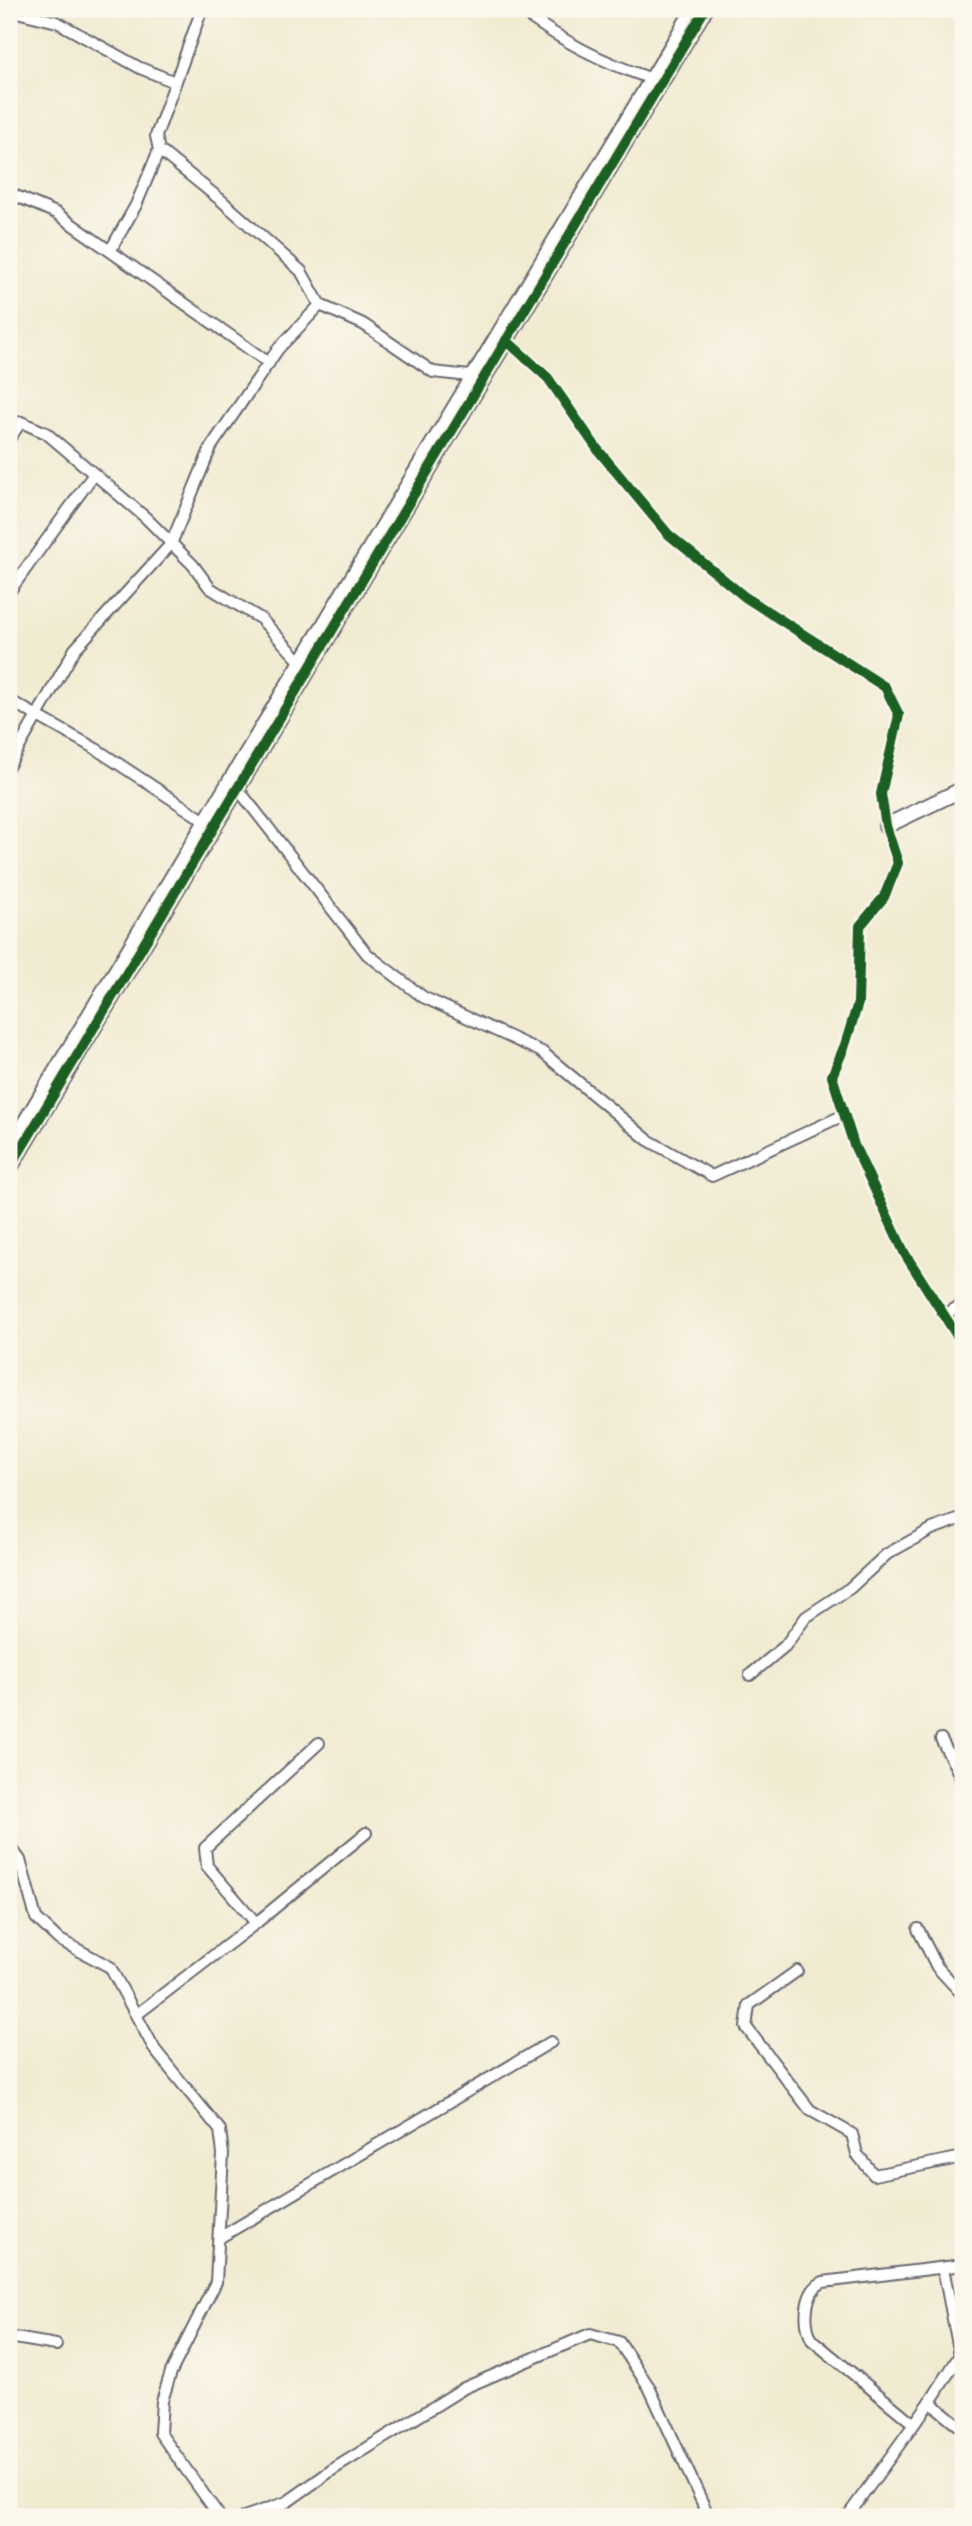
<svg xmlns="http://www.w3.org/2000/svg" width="972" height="2526" viewBox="0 0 972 2526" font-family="'Shantell Sans',sans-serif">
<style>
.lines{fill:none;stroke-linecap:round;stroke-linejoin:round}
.minor-casing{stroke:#6a6870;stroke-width:14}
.tertiary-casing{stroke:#6a6870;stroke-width:18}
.minor{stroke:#fff;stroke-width:10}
.tertiary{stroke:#fff;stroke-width:14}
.cycleway-casing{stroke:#fbf7ec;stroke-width:15}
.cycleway{stroke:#1b5e20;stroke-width:10}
</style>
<rect width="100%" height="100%" fill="#fbf7ec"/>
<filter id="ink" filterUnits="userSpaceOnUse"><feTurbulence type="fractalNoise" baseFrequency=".0143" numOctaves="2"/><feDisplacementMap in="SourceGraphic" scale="14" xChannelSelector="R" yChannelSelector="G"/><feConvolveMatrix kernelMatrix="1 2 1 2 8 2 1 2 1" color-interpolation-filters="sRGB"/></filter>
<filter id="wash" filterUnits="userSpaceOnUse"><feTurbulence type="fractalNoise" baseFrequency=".00686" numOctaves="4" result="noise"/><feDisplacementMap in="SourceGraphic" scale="28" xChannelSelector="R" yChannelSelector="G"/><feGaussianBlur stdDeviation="1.57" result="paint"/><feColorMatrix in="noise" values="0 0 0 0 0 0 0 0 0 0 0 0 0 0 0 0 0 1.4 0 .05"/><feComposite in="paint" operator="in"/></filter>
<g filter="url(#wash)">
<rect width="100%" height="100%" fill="#f1ebd2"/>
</g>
<g filter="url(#ink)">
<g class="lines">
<defs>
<g id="minor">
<path d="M202,9L156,136L159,150L222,201L301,271L320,305"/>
<path d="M519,9C561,41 602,62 652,79"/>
<path d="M9,10L57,22L140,68L175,82"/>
<path d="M9,193L56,213L269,363"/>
<path d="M110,251L136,205L159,150"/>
<path d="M506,340L548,378L598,450L668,534L745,597L885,687L899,715L881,794L886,826L898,863L884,897L860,926L858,1003L845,1045L832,1076L854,1145L905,1254L963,1345"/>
<path d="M9,439L21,422L46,433L145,517L193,565L210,588L261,619L300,661"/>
<path d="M9,592L94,474"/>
<path d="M9,700L96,749L205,821"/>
<path d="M9,765L75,649L171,544L211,447L278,349L320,305L363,324L433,372L479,377"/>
<path d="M238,789L367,954L423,997L542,1052L648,1140L712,1176L844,1115"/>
<path d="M944,1315L963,1304"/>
<path d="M750,1675L785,1646L806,1617L850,1588L887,1554L932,1529L963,1518"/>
<path d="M941,1739L963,1781"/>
<path d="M9,1845L20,1860L36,1918L58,1939L110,1967L155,2050L220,2130L223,2154L216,2282L171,2372L162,2401L160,2433L220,2517"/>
<path d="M256,1923L207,1866L205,1848L319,1743"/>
<path d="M918,1929L937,1967L963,1995"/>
<path d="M797,1971L749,2005L746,2027L810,2110L852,2134L857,2154L874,2175L963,2157"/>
<path d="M136,2015L256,1923L366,1833"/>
<path d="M219,2238L551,2042"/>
<path d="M9,2337L56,2345"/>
<path d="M930,2402L960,2355L943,2268"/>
<path d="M914,2424L812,2340C803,2323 804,2291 823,2282L963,2265"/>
<path d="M244,2517L287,2502L332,2470L464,2388L590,2334L619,2342L649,2387L709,2517"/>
<path d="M847,2517L930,2402L963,2429"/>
<path d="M961,2517L963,2514"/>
</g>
<g id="tertiary">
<path d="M886,826L963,789"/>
<path d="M9,1149L694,9"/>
<path d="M9,1169L705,9"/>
</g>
</defs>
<!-- minor casing -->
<use href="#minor" class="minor-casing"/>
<!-- tertiary casing -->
<use href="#tertiary" class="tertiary-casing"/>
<!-- minor -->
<use href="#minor" class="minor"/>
<!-- tertiary -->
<use href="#tertiary" class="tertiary"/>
<defs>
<g id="cycleway">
<path d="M506,340L548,378L598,450L668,534L745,597L885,687L899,715L881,794L886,826L898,863L884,897L860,926L858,1003L845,1045L832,1076L854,1145L905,1254L963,1345"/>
<path d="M9,1169L705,9"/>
</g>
</defs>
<!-- cycleway casing -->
<use href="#cycleway" class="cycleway-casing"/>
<!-- cycleway -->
<use href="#cycleway" class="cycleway"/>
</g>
</g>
<!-- margin -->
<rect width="972" height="2526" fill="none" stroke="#fbf7ec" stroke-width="35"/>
</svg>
